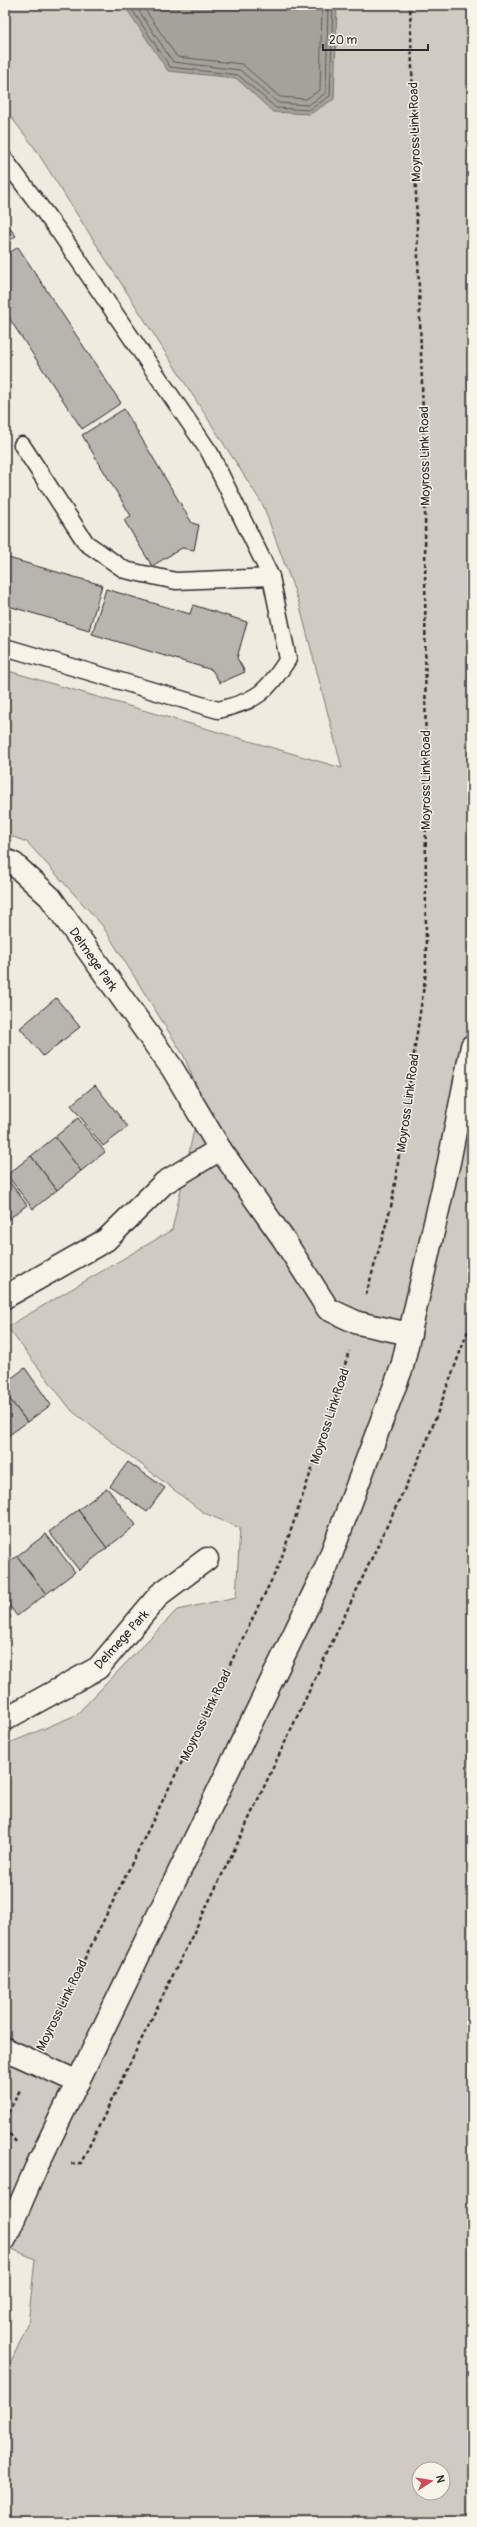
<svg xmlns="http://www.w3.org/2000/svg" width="477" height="2527" viewBox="0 0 477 2527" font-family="Pangolin,sans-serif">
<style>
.green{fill:#cfcbc2;stroke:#7d7b76;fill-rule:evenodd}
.water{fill:#a4a29a;stroke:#74726e}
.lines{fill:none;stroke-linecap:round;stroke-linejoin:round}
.shore{stroke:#5b5b57;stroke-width:1}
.building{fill:#b8b5ae;stroke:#2b2b2b}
.lane-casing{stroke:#2b2b2b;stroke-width:19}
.street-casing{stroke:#2b2b2b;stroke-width:25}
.secondary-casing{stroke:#2b2b2b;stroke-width:25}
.path{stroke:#2b2b2b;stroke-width:2.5;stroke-dasharray:4 3;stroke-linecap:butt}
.lane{stroke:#f7f3e8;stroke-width:16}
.street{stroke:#f7f3e8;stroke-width:22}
.secondary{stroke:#f7f3e8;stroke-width:22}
.labels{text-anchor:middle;stroke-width:3;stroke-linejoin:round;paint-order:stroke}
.street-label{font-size:13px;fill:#2b2b2b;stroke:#f7f3e8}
</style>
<rect width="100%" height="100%" fill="#efebe0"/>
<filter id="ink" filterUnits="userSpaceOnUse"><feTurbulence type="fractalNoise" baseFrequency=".025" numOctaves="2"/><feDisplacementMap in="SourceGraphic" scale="8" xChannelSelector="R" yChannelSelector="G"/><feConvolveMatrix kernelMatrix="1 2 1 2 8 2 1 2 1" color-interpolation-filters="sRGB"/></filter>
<g filter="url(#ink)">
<!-- green -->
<path class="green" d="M5,5H472V2522H5V2374L28,2325L35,2259L5,2246V1745L76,1715L177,1610L236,1597L240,1528L204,1513L72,1411L7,1327L172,1230L201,1098L184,1056L102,925L27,842L5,834V670L342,768L299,603L263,505L34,147L5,109ZM419,2469H443V2493H419Z"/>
<!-- water -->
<path class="water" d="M124,5H337L334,99L310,114L273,112L236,78L168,71Z"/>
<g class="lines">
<!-- shore -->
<g class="shore">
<path d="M129,5L170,67L238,75L276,108L309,110L330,96L333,5"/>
<path d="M135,5L173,62L240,70L278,103L308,105L326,93L328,5"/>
<path d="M142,5L177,57L242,64L280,97L306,99L320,90L322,5"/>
</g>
</g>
<!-- building -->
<g class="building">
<path d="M5,222L16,236L5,244Z"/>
<path d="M18,247L121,403L82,429L5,312V256Z"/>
<path d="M124,409L192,523L199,525L194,550L182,548L152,566L124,520L131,516L82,435Z"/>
<path d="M5,557L102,585L89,630L5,605Z"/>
<path d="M106,589L190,614L193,605L247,622L237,658L245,672L220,683L212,670L92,634Z"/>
<path d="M56,998L80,1027L43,1056L20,1028Z"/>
<path d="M95,1085L128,1127L103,1146L71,1105Z"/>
<path d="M78,1118L105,1152L81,1171L55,1137Z"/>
<path d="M55,1137L81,1171L57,1190L31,1156Z"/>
<path d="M31,1156L57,1190L33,1209L7,1175Z"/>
<path d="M5,1176L27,1205L5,1222Z"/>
<path d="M25,1368L51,1405L27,1422L5,1393V1383Z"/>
<path d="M5,1393L27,1422L5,1438Z"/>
<path d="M128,1462L165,1488L147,1512L110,1486Z"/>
<path d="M107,1488L136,1525L107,1548L78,1510Z"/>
<path d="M78,1510L107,1548L79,1570L49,1532Z"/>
<path d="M46,1534L75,1572L46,1594L17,1556Z"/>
<path d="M17,1556L46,1594L17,1616L5,1600V1565Z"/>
<path d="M5,1609L11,1617L5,1621Z"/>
</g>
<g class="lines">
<defs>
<g id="lane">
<path d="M5,160L60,233L210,453L271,577L288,659C267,692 257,701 218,710L5,647"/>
<path d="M22,445L86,543L125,570L176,581L271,577"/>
</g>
<g id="street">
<path d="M5,860L14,864L50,897L172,1068L220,1149L284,1240L328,1309L358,1323L410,1334"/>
<path d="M5,1297L106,1240L164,1183L220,1149"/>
<path d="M5,1719L98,1668L160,1594L207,1559"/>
<path d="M5,2049L78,2082"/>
</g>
<path id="secondary" d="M5,2239L36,2168L326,1568L402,1367L449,1162L472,1046"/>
</defs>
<!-- lane casing -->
<use href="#lane" class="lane-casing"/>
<!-- street casing -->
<use href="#street" class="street-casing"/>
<!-- secondary casing -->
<use href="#secondary" class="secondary-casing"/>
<!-- path -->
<g class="path">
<path d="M366,1295L392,1203L426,972L425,479L410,5"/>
<path d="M47,2035L279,1565L331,1413L349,1351"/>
<path d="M5,2119L21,2088"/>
<path d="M5,2128L16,2142"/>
<path d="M71,2164L81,2163L238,1842L427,1441L472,1320"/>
</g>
<!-- lane -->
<use href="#lane" class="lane"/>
<!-- street -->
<use href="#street" class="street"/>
<!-- secondary -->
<use href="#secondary" class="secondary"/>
</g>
</g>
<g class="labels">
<!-- street labels -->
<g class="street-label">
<text transform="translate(414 132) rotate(-92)" y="5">Moyross Link Road</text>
<text transform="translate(424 456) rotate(-91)" y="5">Moyross Link Road</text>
<text transform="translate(425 780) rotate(-90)" y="5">Moyross Link Road</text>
<text transform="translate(94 959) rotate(55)" y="5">Delmege Park</text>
<text transform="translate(407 1103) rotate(-82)" y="5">Moyross Link Road</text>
<text transform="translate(329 1416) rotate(-72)" y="5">Moyross Link Road</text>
<text transform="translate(121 1639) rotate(-48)" y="5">Delmege Park</text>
<text transform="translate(205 1715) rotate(-64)" y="5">Moyross Link Road</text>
<text transform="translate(61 2005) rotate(-64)" y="5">Moyross Link Road</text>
</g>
</g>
<!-- margin -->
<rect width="477" height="2527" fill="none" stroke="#f7f3e8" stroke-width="20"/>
<rect x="10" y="10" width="457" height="2507" fill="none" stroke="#2b2b2b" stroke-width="1.5" filter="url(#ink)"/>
<!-- north arrow -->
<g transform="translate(431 2481) rotate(78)"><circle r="19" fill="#f7f3e8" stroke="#a5a39c"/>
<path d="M0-3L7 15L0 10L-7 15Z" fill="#d1495b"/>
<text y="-6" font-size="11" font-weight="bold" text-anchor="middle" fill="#2b2b2b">N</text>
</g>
<!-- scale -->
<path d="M323 44v6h105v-6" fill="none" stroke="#2b2b2b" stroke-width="2"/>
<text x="329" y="44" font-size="12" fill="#2b2b2b" stroke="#f7f3e8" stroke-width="3" paint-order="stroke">20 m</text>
</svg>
